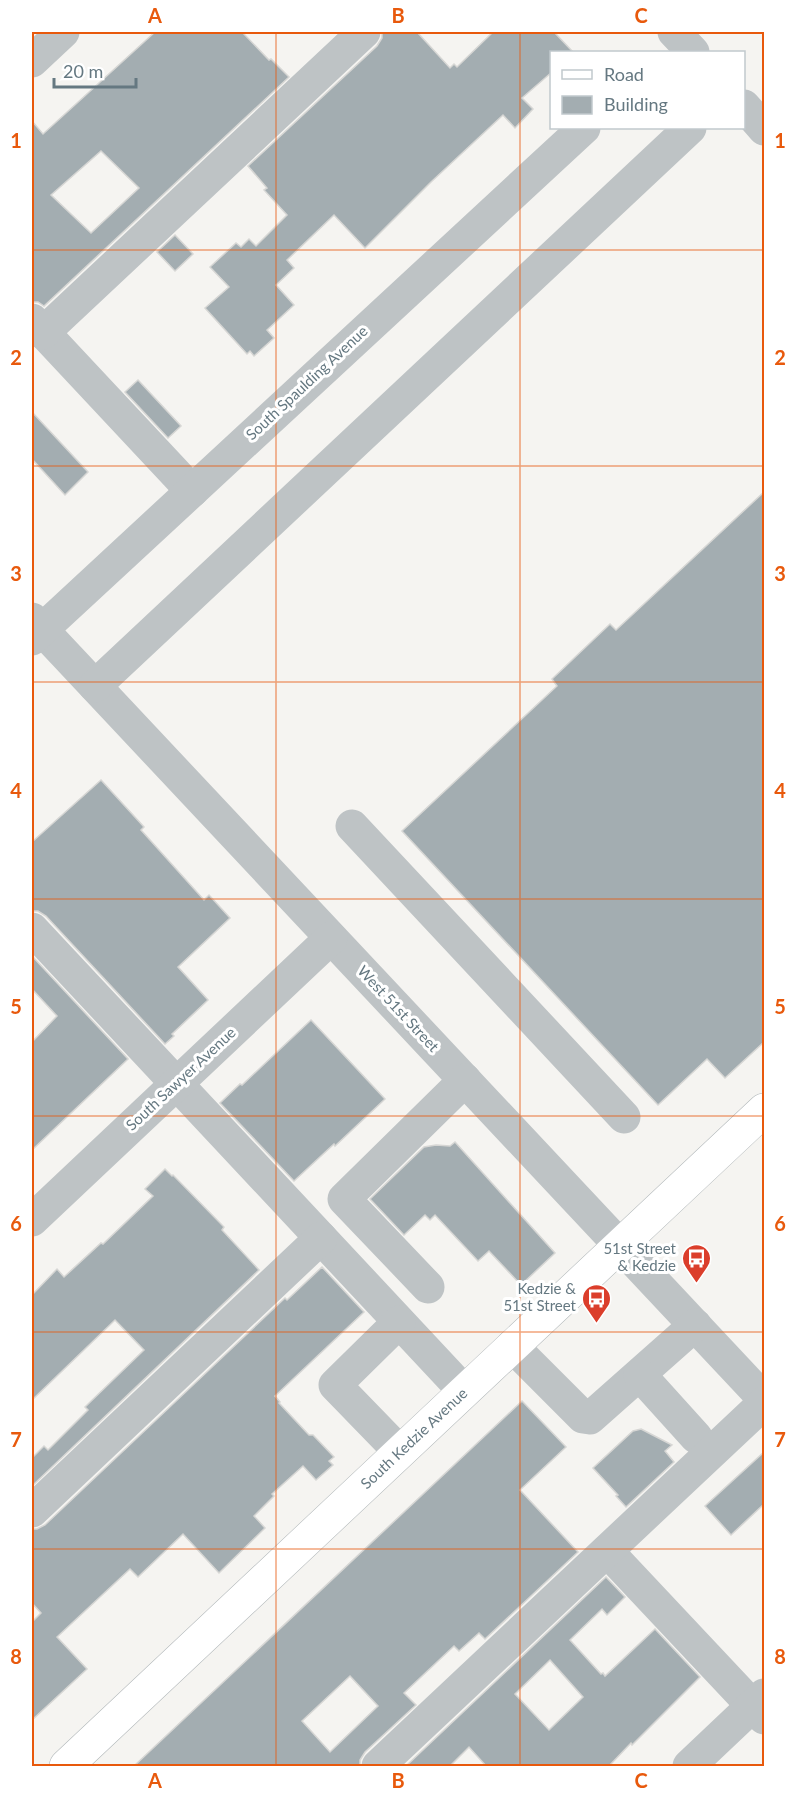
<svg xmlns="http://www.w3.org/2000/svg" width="796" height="1798" viewBox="0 0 796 1798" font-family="Lato,sans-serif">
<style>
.building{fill:#a3adb1;stroke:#d6d6d4;stroke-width:1.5;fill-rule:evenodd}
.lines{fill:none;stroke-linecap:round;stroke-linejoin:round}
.major-casing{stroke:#b1b7b9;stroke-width:34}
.minor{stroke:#bec3c5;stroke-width:33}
.major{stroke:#fff;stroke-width:33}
.grid{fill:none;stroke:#e8590c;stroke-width:1.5;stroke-opacity:0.55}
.labels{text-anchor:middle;stroke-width:6;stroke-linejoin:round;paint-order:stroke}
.street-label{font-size:15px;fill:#657881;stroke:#fff}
.poi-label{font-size:15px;fill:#657881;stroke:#fff;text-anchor:end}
.neatline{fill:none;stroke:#e8590c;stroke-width:2}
.grid-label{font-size:20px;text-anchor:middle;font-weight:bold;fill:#e8590c}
</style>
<rect width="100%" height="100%" fill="#f5f4f1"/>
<!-- building -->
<g class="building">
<path d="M155,32H242L269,60L271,59L289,77L44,306L38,302H32V121L43,134ZM101,151L139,188L91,233L51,195Z"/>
<path d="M382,32H417L450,68L454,64L457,67L493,32H554L573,52H552V72L522,98L533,109L515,128L503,115L431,182L365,248L334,215L287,260L294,268L276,285L294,305L267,330L274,338L254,356L250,351L247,354L205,308L229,287L210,267L236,243L241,247L249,239L256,246L287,215L264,190L267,188L248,166L377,46L382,38Z"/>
<path d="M175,235L193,254L175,271L157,252Z"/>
<path d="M138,380L181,426L168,438L125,392Z"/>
<path d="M32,412L88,472L65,495L32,459Z"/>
<path d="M765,491V1041L725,1078L707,1059L658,1105L402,831L557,686L552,679L610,624L616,630Z"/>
<path d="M101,780L144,827L141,830L204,900L209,895L230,918L178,967L208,1000L172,1034L174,1036L165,1044L46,916L38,911H32V842Z"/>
<path d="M32,956L128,1059L32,1150V1042L57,1016L32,989Z"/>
<path d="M311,1020L385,1099L335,1146L334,1144L294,1181L220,1103L240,1084L242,1085Z"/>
<path d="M455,1142L555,1253L521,1285L489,1251L478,1261L435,1215L430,1220L425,1215L404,1235L370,1199L424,1147L436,1145L450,1146Z"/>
<path d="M165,1169L172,1176L173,1175L224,1227L222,1230L259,1270L32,1486V1458L44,1446L48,1450L88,1410L85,1407L144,1350L115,1320L32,1400V1295L57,1269L64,1277L101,1243L103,1244L153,1196L145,1189Z"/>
<path d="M322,1267L364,1312L275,1396L280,1402L279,1403L309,1435H313L334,1457L329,1461L333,1465L316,1480L303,1466L272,1494L274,1496L254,1516L265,1528L219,1573L183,1534L138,1577L130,1569L57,1637L87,1669L32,1720V1622L41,1613L32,1603V1529H37L45,1525L285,1298L287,1300Z"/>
<path d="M522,1401L566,1447L520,1490L578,1552L485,1639L479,1633L459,1651L454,1646L404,1693L416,1705L365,1752L360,1760V1767H133ZM350,1676L378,1706L330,1752L302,1721Z"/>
<path d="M641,1429L672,1445L665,1451L674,1462L626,1507L616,1496L618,1495L593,1468L633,1431Z"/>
<path d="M765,1451V1503L731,1535L705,1506Z"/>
<path d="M606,1577L625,1597L607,1615L602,1609L570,1640L601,1674L603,1673L605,1676L655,1629L700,1677L632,1745L631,1743L608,1767H487L469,1747L449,1767H405ZM550,1660L583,1697L549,1730L515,1694Z"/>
</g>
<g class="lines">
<defs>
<g id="major">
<path id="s1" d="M66,1766L764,1110"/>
</g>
</defs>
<!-- major casing -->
<use href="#major" class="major-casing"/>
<!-- minor -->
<g class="minor">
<path d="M674,32L693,52"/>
<path d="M32,61L63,32"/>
<path d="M744,106L764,129"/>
<path d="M32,320L192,491"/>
<path d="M43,333L364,32"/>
<path d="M32,619L764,1399"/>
<path d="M32,639L584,128"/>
<path d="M95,686L690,128"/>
<path d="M352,826L624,1117"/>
<path d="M32,929L464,1391"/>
<path d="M32,1220L331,938"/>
<path d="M428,1287L344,1199L465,1080"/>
<path d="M399,1322L335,1385L400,1452"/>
<path d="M512,1346L583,1417L590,1418L695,1325"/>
<path d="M640,1375L696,1437"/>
<path d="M32,1511L321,1238"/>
<path d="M607,1551L764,1718"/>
<path d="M378,1766L764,1403"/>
<path d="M689,1766L764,1695"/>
</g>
<!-- major -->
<use href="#major" class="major"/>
</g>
<!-- grid -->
<path class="grid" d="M276,32V1766M520,32V1766M32,250H764M32,466H764M32,682H764M32,899H764M32,1116H764M32,1332H764M32,1549H764"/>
<!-- icons -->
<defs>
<symbol id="bus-pin" viewBox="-11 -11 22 30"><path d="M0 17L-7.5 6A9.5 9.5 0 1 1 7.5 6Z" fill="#db3e2b" stroke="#fff"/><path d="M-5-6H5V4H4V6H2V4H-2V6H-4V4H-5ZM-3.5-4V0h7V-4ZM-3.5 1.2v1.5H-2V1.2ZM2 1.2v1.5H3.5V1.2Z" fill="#fff"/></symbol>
</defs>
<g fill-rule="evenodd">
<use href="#bus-pin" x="680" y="1242" width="33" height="45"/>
<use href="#bus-pin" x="580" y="1282" width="33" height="45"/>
</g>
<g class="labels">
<!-- street labels -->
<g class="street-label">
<text transform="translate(307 383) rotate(-43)" y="5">South Spaulding Avenue</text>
<text transform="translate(398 1009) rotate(47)" y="5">West 51st Street</text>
<text transform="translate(181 1079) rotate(-43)" y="5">South Sawyer Avenue</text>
<text dy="5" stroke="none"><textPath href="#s1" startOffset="478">South Kedzie Avenue</textPath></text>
</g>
<!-- poi labels -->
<g class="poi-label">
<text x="676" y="1254">51st Street<tspan x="676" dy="17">&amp; Kedzie</tspan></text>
<text x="576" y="1294">Kedzie &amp;<tspan x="576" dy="17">51st Street</tspan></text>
</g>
</g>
<!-- border -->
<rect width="796" height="1798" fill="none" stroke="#ffffff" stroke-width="66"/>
<!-- legend -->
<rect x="550" y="51" width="195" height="78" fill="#ffffff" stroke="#c1c9cd" stroke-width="1.5"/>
<rect x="562" y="70" width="30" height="9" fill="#ffffff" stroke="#c1c9cd" stroke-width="1.5"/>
<text x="604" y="81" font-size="18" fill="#657881">Road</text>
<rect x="562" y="96" width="30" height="18" fill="#a3adb1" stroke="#c1c9cd" stroke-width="1.5"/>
<text x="604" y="111" font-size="18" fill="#657881">Building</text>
<!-- scale -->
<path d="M54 78v9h82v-9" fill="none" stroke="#657881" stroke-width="3"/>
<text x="63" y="78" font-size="18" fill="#657881" stroke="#ffffff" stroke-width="4.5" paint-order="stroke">20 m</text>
<rect x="33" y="33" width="730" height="1732" class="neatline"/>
<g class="grid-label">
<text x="155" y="23">A</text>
<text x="398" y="23">B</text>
<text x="641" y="23">C</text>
<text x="16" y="148">1</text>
<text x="780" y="148">1</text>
<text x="16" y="365">2</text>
<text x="780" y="365">2</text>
<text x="16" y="581">3</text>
<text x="780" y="581">3</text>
<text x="16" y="798">4</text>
<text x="780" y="798">4</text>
<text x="16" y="1014">5</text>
<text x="780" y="1014">5</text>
<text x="16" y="1231">6</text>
<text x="780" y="1231">6</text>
<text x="16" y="1447">7</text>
<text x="780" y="1447">7</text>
<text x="16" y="1664">8</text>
<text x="780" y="1664">8</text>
<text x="155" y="1788">A</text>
<text x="398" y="1788">B</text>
<text x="641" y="1788">C</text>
</g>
</svg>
